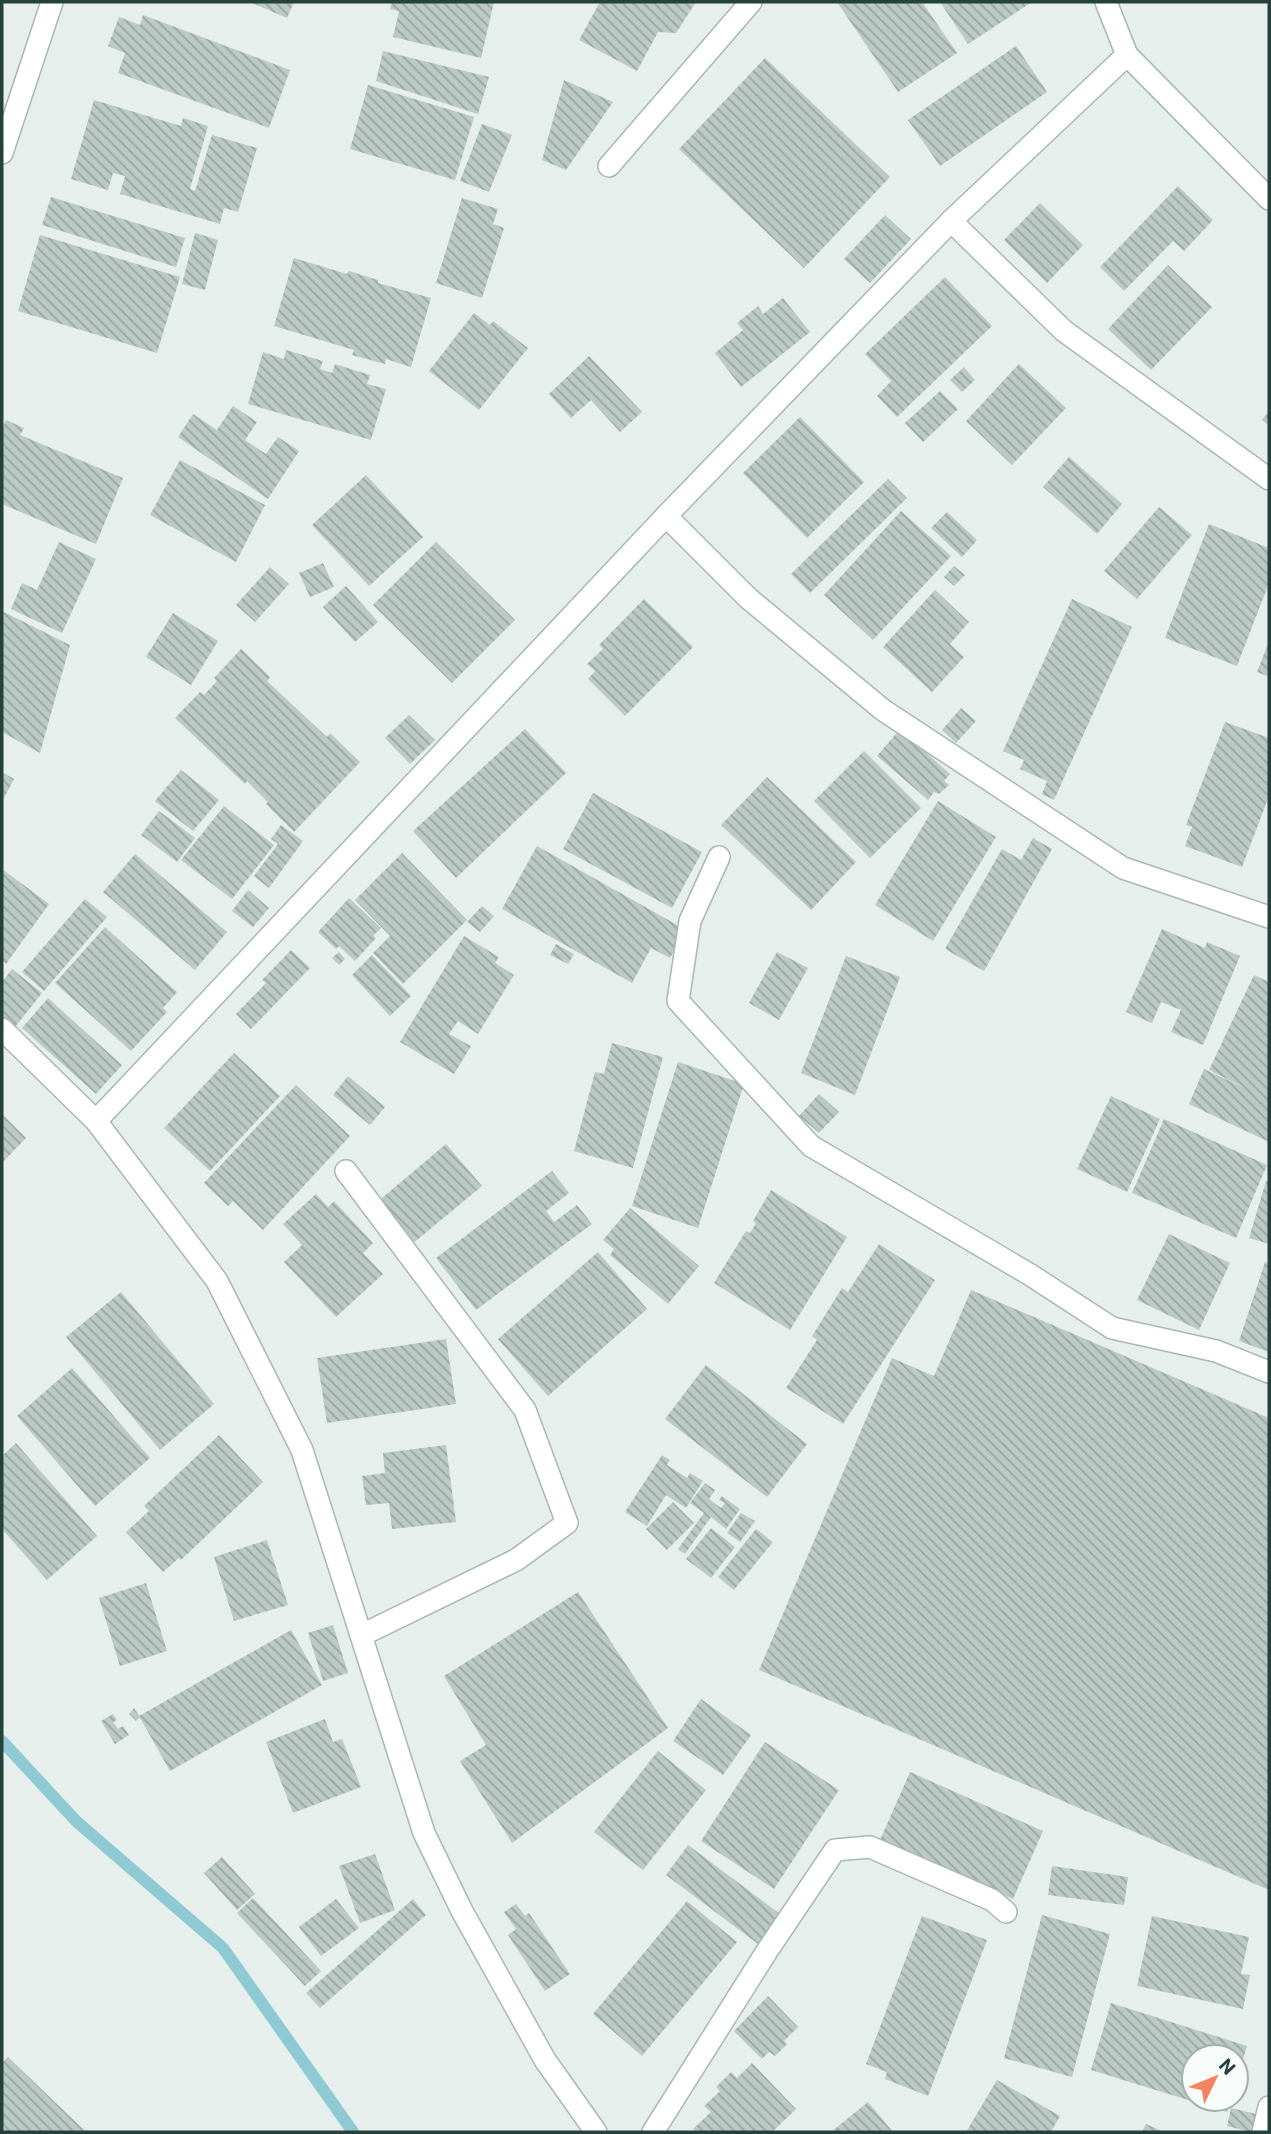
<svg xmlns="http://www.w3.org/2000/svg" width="1271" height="2134" viewBox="0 0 1271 2134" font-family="Roboto,sans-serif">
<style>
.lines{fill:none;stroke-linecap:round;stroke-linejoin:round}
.stream{stroke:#8ec9d4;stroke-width:12}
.building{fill:url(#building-back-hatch)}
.street-casing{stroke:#a8b8b2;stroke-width:24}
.street{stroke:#fff;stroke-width:21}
</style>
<defs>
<pattern id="building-back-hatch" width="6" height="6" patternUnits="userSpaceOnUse" patternTransform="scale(1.75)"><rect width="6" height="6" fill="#bbcac4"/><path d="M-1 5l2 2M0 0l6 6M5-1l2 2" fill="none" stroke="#98a6a0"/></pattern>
</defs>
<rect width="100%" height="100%" fill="#e6efeb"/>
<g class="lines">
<!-- stream -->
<path class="stream" d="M2,1741L76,1821L223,1948L353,2132"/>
</g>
<!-- building -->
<g class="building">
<path d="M250,2H294L287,18Z"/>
<path d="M392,2H494L481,58L393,37L399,11L390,9Z"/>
<path d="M600,2H696L676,33L658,32L637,71L579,40Z"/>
<path d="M837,2H922L957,53L898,92Z"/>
<path d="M940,2H1032L968,44Z"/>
<path d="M143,15L290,70L269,128L118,73L125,53L108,46L119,17L140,25Z"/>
<path d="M1016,46L1047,92L940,166L908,120Z"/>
<path d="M383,51L489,77L478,114L376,81Z"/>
<path d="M765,58L890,177L804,268L679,149Z"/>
<path d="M564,80L613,102L566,170L542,160Z"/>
<path d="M368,85L474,117L455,180L350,149Z"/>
<path d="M94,100L181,126L183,118L208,126L190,189L195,191L212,135L257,148L238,212L224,208L220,224L120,194L125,176L113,173L108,190L71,179Z"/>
<path d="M482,124L512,135L489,192L460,181Z"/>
<path d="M1178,186L1213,220L1184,251L1173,241L1124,291L1100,267Z"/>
<path d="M51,197L185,238L176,267L42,225Z"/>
<path d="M462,198L498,209L493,224L504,228L482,298L436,283Z"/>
<path d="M1040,203L1083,245L1047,283L1004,240Z"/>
<path d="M885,215L911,239L870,283L844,259Z"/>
<path d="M195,233L218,240L205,290L182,284Z"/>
<path d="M40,235L180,277L157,353L18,311Z"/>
<path d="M294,258L347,274L349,271L378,280V283L431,298L411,367L386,359L385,364L352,355L354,350L274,326Z"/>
<path d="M1168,265L1212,307L1151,370L1108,329Z"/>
<path d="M945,277L992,326L897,417L877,396L891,381L865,354Z"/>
<path d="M783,298L810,332L741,387L715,353L743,330L737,323L758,306L763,314Z"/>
<path d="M474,313L490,325L493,321L528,348L479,410L429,371Z"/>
<path d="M286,350L323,361L320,369L332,373L335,364L370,375L367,384L386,389L371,440L248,404L263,352L284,359Z"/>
<path d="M589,356L642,412L620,432L591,400L571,418L549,394Z"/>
<path d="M1019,364L1066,408L1012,465L966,421Z"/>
<path d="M964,367L975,380L962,392L950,380Z"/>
<path d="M940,391L958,409L923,442L905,423Z"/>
<path d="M233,406L257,422L245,440L266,454L278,437L299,451L268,499L178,437L193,414L217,430Z"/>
<path d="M1269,411V426L1262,420Z"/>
<path d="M800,417L864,482L807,538L743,473Z"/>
<path d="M6,420L24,428L20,435L123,478L96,544L2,504V429Z"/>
<path d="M1069,457L1122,504L1097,534L1043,487Z"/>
<path d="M180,460L265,505L236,562L150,515Z"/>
<path d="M366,475L423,537L369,586L312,525Z"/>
<path d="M888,479L907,498L810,593L791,574Z"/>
<path d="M1159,507L1192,535L1137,599L1104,571Z"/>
<path d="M901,511L951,556L873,640L824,595Z"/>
<path d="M947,512L977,540L962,557L931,528Z"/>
<path d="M1209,524L1269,548V583L1237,666L1165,638Z"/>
<path d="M59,542L96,559L62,633L11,609L22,583L37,590Z"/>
<path d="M436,542L515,620L452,683L373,605Z"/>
<path d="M323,563L334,587L310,597L299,573Z"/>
<path d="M954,566L965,575L954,586L944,577Z"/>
<path d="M270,567L289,584L255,622L236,605Z"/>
<path d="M346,586L378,622L355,642L323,607Z"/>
<path d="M935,590L969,622L950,644L964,657L932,692L883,647Z"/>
<path d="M644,599L693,647L625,716L588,679L595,671L587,664L603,649L599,645Z"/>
<path d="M1072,599L1132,627L1054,800L1042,794L1047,781L1020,769L1024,760L1003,751Z"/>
<path d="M2,611L70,645L40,753L2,732Z"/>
<path d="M173,613L218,641L191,685L146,657Z"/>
<path d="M1269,641V677L1257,672Z"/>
<path d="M241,649L270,677L267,681L327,737L330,733L360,762L294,832L266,804L268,802L247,781L245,784L175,718L200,692L204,695L217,681L214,678Z"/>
<path d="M961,708L976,721L956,743L942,730Z"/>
<path d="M409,715L435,740L410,764L385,738Z"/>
<path d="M1225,722L1269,738V796L1242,867L1185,846L1192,827L1186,825Z"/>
<path d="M525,729L566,773L456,878L413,831Z"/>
<path d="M900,729L950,774L944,781L949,785L939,794L934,792L928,800L877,756Z"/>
<path d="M864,751L921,808L870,858L814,801Z"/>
<path d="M181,770L219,800L193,831L155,801Z"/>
<path d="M2,772L14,779L2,802Z"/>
<path d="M767,777L856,862L811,910L721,825Z"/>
<path d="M593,793L702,852L672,908L563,849Z"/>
<path d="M938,801L996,837L933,941L875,905Z"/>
<path d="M224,806L274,845L232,899L181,860Z"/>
<path d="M159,811L195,838L177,862L141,835Z"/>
<path d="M281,825L303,841L269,888L254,876L278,844L271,839Z"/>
<path d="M1033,838L1052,849L984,971L945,949L1002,849L1021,860Z"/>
<path d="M537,846L686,930L670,958L651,948L632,983L502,909Z"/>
<path d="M402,853L467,920L403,984L373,953L390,936L355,900Z"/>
<path d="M135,854L227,932L195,970L103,892Z"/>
<path d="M2,869L49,904L6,964L2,960Z"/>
<path d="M248,890L269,908L253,927L232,911Z"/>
<path d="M349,898L381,928L373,936L376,938L355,961L339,946L336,949L318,932Z"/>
<path d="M85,899L107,917L44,991L22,972Z"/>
<path d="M482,906L494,916L480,932L467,922Z"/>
<path d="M105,927L177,992L163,1008L167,1012L131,1051L55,983Z"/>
<path d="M1162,929L1205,948L1207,942L1240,956L1203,1045L1171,1032L1181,1010L1161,1002L1152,1023L1126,1012Z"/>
<path d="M464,936L499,957L495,963L514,975L478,1034L458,1021L449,1034L471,1046L454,1074L400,1042Z"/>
<path d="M556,944L574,954L568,964L550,955Z"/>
<path d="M291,950L310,968L251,1029L236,1014L266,983L262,980Z"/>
<path d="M339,952L345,959L339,965L332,958Z"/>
<path d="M777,952L808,968L779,1020L749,1003Z"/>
<path d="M372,955L411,996L390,1016L352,975Z"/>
<path d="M846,956L900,977L855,1095L801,1073Z"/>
<path d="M12,969L42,993L15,1027L2,1016V982Z"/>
<path d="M1254,975L1269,982V1142L1189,1104L1204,1069L1249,1090L1209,1070Z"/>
<path d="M48,998L122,1065L96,1094L22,1028Z"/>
<path d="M612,1043L663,1057L633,1168L574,1151L595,1072L604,1074Z"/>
<path d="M234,1053L280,1096L210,1171L164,1128Z"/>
<path d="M678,1062L744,1084L698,1228L632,1206Z"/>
<path d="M348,1076L385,1107L370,1125L333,1095Z"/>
<path d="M296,1085L350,1136L263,1230L233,1201L228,1206L204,1183Z"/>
<path d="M819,1094L839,1112L819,1133L799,1116Z"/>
<path d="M1111,1096L1160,1119L1127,1192L1077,1169Z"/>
<path d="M2,1114L26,1138L2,1163Z"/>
<path d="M1164,1119L1267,1165L1236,1238L1132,1193Z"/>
<path d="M446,1144L482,1186L411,1245L376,1203Z"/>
<path d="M552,1171L569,1193L546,1211L554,1222L577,1205L592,1224L476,1310L436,1258Z"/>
<path d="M1266,1181L1269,1182V1244L1249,1238Z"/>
<path d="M771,1190L847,1237L790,1330L714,1283L746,1231L750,1233L756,1223L753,1221Z"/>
<path d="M316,1194L328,1207L334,1201L373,1243L363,1253L383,1274L336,1317L284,1262L302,1245L283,1224Z"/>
<path d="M630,1208L699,1266L668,1304L610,1255L614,1249L603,1240Z"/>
<path d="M1169,1234L1230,1263L1199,1330L1137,1300Z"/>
<path d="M879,1244L935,1280L843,1424L786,1388L817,1340L812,1336L842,1288L848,1292Z"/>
<path d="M598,1252L647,1309L548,1396L498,1339Z"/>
<path d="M1265,1262L1269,1264V1352L1239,1341Z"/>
<path d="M971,1290L1269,1418V1890L759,1670L892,1358L934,1376Z"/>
<path d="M121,1292L214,1404L160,1450L66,1337Z"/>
<path d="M446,1339L456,1404L327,1423L317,1358Z"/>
<path d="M706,1365L807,1444L767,1497L665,1419Z"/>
<path d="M72,1368L150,1458L95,1506L17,1416Z"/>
<path d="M219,1435L263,1482L181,1560L179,1558L163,1572L126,1532L149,1511L144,1506Z"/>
<path d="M16,1443L97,1536L47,1580L2,1529V1456Z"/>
<path d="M446,1445L456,1522L392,1529L389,1503L366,1505L362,1476L385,1473L383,1453Z"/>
<path d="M662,1455L670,1460L667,1465L687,1478L690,1473L703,1481L686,1508L666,1495L647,1526L625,1512Z"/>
<path d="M705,1483L715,1490L709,1499L721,1508L725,1503L719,1500L722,1496L740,1509L726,1529L711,1517L685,1554L678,1549L704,1513L690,1503Z"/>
<path d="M673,1502L694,1523L667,1550L646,1529Z"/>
<path d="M741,1513L755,1521L740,1542L727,1533Z"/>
<path d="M711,1528L735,1547L711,1578L686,1559Z"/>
<path d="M756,1529L773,1542L734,1590L718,1577Z"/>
<path d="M267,1540L288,1605L234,1621L214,1557Z"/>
<path d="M146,1583L167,1651L120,1666L99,1598Z"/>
<path d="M578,1592L668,1728L512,1843L460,1761L486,1745L444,1676Z"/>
<path d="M333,1625L348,1673L323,1681L308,1633Z"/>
<path d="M291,1630L322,1685L170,1771L139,1716Z"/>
<path d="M701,1699L751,1735L723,1775L673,1741Z"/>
<path d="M134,1708L140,1717L136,1721L129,1714Z"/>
<path d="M113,1714L117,1720L113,1722L118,1729L123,1726L129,1735L115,1744L101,1721Z"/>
<path d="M325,1719L333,1742L342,1739L361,1787L293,1813L266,1742Z"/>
<path d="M765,1742L839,1790L774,1889L701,1841Z"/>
<path d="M658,1751L706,1790L643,1870L594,1832Z"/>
<path d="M910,1772L1043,1831L1013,1899L880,1840Z"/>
<path d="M688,1845L780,1914L758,1944L666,1875Z"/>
<path d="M375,1854L395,1910L360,1923L339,1866Z"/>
<path d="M222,1857L255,1894L237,1910L204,1873Z"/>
<path d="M1052,1866L1128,1877L1124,1905L1048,1895Z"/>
<path d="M253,1898L321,1971L305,1986L237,1913Z"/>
<path d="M336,1899L359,1928L321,1956L299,1927Z"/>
<path d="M413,1899L426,1915L320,2008L306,1993Z"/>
<path d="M687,1901L737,1942L642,2056L593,2014Z"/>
<path d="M516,1904L525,1916L529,1913L570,1974L545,1991L508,1935L516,1929L504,1912Z"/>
<path d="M1042,1915L1110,1934L1072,2077L1004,2058Z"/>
<path d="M922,1916L987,1940L928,2096L885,2079L887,2072L866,2064Z"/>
<path d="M1152,1916L1249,1937L1241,1974L1250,1975L1243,2009L1137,1986Z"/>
<path d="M768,1996L798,2027L784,2041L787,2044L775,2056L769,2052L762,2059L734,2031Z"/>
<path d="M1111,2003L1247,2046L1237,2079L1236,2057H1194V2099H1231L1227,2112L1091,2070Z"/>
<path d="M8,2057L86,2132H2V2063Z"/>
<path d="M752,2063L796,2109L772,2132H696L693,2129L711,2112L704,2106L720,2091L716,2087L731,2072L737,2078Z"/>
<path d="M997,2080L1060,2116L1051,2132H966Z"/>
<path d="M868,2102L893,2132H831Z"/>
<path d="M1231,2108L1256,2114L1251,2132L1227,2126Z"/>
<path d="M1146,2124L1164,2132H1142Z"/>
</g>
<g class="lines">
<defs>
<g id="street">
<path d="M1106,2L1127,55L1269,199"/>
<path d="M2,153L52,2"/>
<path d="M609,166L751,2"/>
<path d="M951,221L1064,331L1269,479"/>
<path d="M666,516L748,598L883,710L1123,868L1269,917"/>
<path d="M719,857L690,921L678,1001L811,1146L1029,1274L1112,1328L1216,1351L1269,1372"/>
<path d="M2,1029L96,1121L217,1281L302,1450L424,1833L462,1911L545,2060L596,2132"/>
<path d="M96,1121L666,516L951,221L1127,55"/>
<path d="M346,1171L525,1410L567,1523L516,1560L362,1635"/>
<path d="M653,2132L767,1951L835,1850L870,1847L992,1900L1006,1912"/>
<path d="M1263,2132L1269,2107"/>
</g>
</defs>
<!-- street casing -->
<use href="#street" class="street-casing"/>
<!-- street -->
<use href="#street" class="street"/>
</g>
<!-- border -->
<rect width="1271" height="2134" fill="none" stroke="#24423a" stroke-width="7"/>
<!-- north arrow -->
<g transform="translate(1215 2078) rotate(47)"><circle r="33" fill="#f7fbf9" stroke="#a3b1ad" stroke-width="2"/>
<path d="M0-5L12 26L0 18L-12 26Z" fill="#f4845f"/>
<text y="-10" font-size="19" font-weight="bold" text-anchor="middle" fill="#24423a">N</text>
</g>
</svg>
